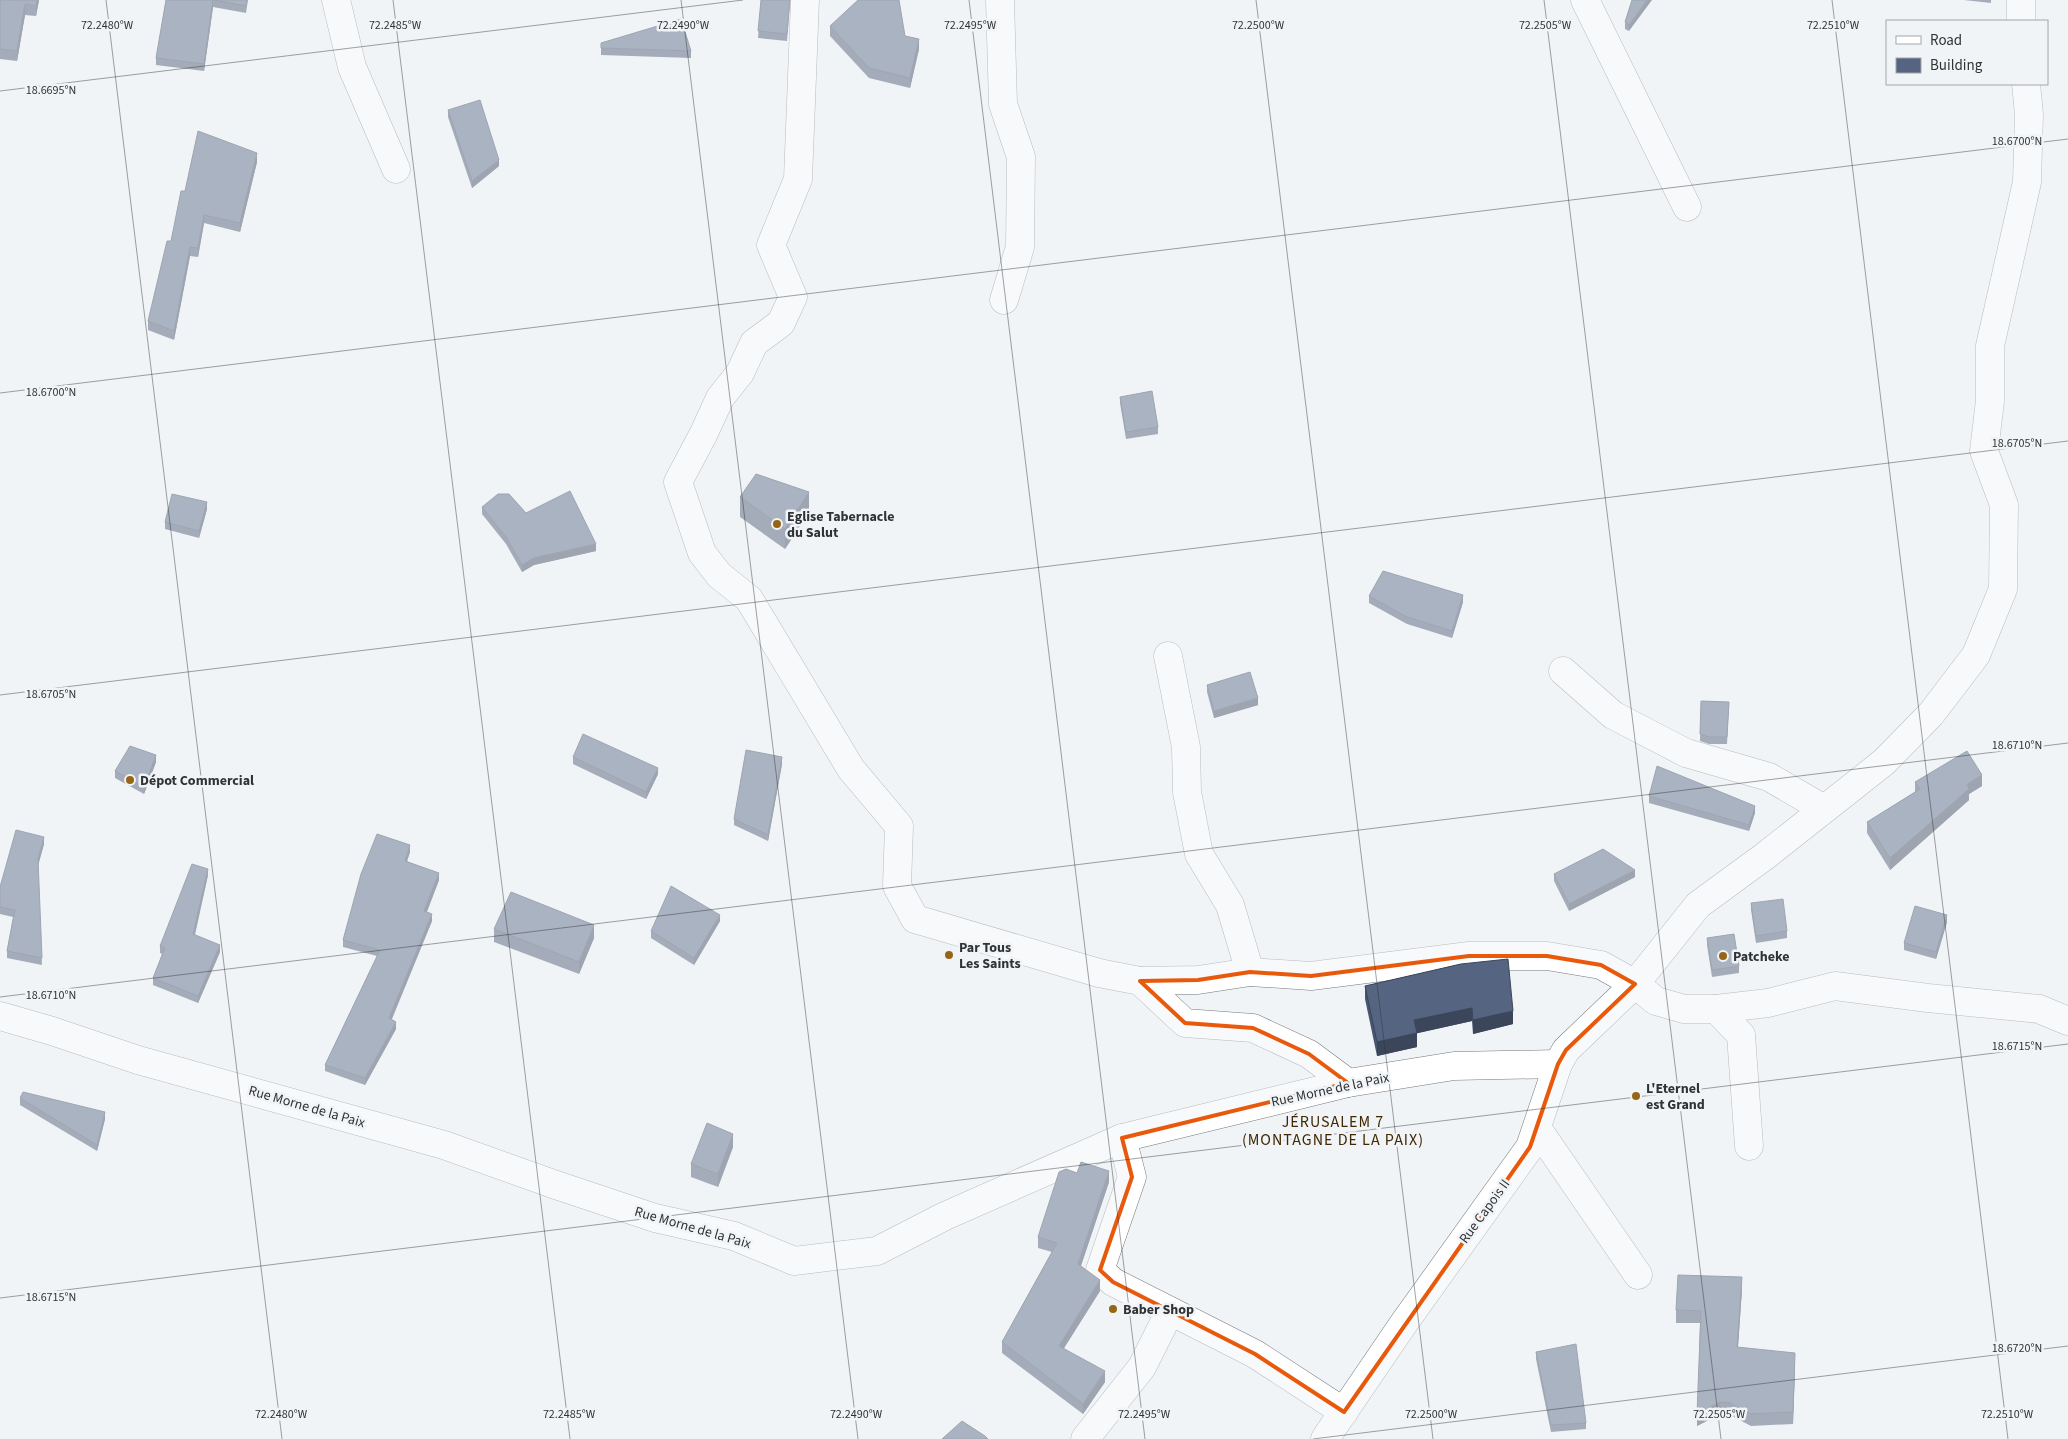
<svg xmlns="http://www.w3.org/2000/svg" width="2068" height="1439" viewBox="0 0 2068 1439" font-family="'Source Sans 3',sans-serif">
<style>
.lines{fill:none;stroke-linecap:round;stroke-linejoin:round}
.minor-casing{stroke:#76787c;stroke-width:29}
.minor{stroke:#fff;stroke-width:28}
.wall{fill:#48566f}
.shaded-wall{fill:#3b465a}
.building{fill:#546481;stroke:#3b465a}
.marked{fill:none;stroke:#e8590c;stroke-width:4;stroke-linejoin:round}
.ticks{fill:none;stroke:#313234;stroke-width:1;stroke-opacity:0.45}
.poi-dot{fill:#966516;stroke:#f1f4f7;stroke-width:2}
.labels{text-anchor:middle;stroke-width:5;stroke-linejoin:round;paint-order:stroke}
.poi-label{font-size:14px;font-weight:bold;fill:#313234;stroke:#f1f4f7;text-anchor:start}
.street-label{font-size:14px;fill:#313234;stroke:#f1f4f7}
.quarter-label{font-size:16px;letter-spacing:1px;fill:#3f2803;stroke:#f1f4f7}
.ticks-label{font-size:12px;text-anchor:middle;fill:#313234;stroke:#f1f4f7;stroke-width:5;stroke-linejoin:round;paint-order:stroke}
</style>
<rect width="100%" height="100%" fill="#f1f4f7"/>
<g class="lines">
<defs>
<g id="minor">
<path d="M336,0L352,67L396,169"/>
<path d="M805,0L798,179L771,245L793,297L781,323L754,343L740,373L720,398L704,433L678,482L702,553L719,575L749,599L851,769L899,826L897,886L915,919L1099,973L1140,981L1185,1023L1253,1028L1309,1054L1348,1083"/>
<path d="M1000,0L1003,104L1021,157L1020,247L1004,300"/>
<path d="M1585,0L1687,207"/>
<path d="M2021,21V0"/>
<path d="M1168,656L1186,747L1187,792L1199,854L1230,905L1250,972"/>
<path d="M1563,671L1613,715L1686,753L1769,777L1824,809"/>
<path d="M1140,981L1198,980L1250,972L1311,976L1469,956H1547L1601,965L1635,984L1656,1001L1684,1009H1716L1768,1003L1835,986L1928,998L2039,1009L2068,1021"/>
<path d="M1716,1009L1741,1035L1749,1146"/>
<path d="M0,1016L52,1031L138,1060L444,1145L556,1185L655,1218L734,1236L794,1261L877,1251L945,1216L1122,1138L1348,1083L1454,1066L1558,1064"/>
<path d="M1537,1128L1638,1275"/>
<path d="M1122,1138L1132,1177L1100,1270L1113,1282L1255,1354L1344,1412"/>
<path d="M1085,1439L1142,1367L1170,1311"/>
<path d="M1325,1439L1404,1323L1530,1147L1558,1064L1566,1050L1635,984L1698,905L1765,856L1884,762L1931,714L1976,655L2003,589L2004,505L1984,451L1990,401V346L2027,182L2029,114L2026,84"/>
</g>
</defs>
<!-- minor casing -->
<use href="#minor" class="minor-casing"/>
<!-- minor -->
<use href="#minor" class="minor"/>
</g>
<!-- wall -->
<g class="wall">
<path d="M0,0H39L36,16L25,15L17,61L0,59Z"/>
<path d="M166,0H248L246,13L213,7L204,71L156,65V58Z"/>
<path d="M761,0H790L787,41L758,38Z"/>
<path d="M1632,0L1629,31L1625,29V22Z"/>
<path d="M1964,0H1991V3Z"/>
<path d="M830,26L905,36L919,49L910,88L869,78L830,36Z"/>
<path d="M601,43L691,51V58L601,55Z"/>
<path d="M448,110L499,166L472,188L448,117Z"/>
<path d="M257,162L240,232L204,223L198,257L190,256L174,340L148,330V321L185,191Z"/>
<path d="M1120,397L1158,427V434L1126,439L1120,403Z"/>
<path d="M740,497L809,512L785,549L740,517Z"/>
<path d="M482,507L526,513L596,551L534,565L522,572L506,544L482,514Z"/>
<path d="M207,509L199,538L165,529V522Z"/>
<path d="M1369,596L1463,602L1452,638L1407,624L1369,603Z"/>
<path d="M1207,685L1258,705L1214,718L1207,692Z"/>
<path d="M1701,701L1729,702L1727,744H1709L1700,741Z"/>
<path d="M573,757L658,774L646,799L573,764Z"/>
<path d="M156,762L144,794L115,778V771Z"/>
<path d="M782,764L768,841L734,825V819Z"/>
<path d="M1915,782L1982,786L1969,794V800L1890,870L1867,833V822L1915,792Z"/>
<path d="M1649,796L1755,813L1749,831L1649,803Z"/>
<path d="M44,844L38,865L42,965L7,958V951L13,917L0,914V887Z"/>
<path d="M410,852L407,861L439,880L427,912L432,921L392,1019L396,1029L365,1085L325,1071V1065L377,956L343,947V940Z"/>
<path d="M1554,874L1635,877L1569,911L1554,881Z"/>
<path d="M208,875L195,935L220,952L198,1003L153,985V978L162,954L160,953V946Z"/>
<path d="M1751,903L1787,931V938L1756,943L1751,910Z"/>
<path d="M720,921L694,965L651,938V931Z"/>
<path d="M1947,922L1936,959L1904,950V943Z"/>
<path d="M494,929L594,938L579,974L494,942Z"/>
<path d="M1707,938L1739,966V973L1712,977L1707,945Z"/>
<path d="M1461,964L1513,1024L1473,1034L1472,1021L1417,1033V1047L1377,1056L1365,999V986Z"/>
<path d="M20,1098L105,1119L97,1151L20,1105Z"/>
<path d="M733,1147L718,1187L691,1177V1164Z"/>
<path d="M1077,1173L1109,1182L1081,1266L1100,1291L1064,1348L1105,1382L1083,1414L1002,1353V1342L1052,1252L1038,1248V1237Z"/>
<path d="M1742,1289L1738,1348L1795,1365L1793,1424L1751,1426L1730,1415L1720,1414L1697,1426L1700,1323H1676V1310Z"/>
<path d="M1536,1352L1586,1423V1429L1551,1432L1536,1359Z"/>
</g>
<!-- shaded-wall -->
<g class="shaded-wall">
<path d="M37,0H39L36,16V6Z"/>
<path d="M213,0V7L204,71V64Z"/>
<path d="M1647,0H1652L1629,31V25Z"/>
<path d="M25,4V15L17,61V51Z"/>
<path d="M919,39V49L910,88V78Z"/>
<path d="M257,153V162L240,232V223Z"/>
<path d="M499,160V166L472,188V181Z"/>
<path d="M204,215V223L198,257V248Z"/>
<path d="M190,247V256L174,340V331Z"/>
<path d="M809,492V512L785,549V529Z"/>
<path d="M207,502V509L199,538V531Z"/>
<path d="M596,544V551L534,565L522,572V565L534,558Z"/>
<path d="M1463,595V602L1452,638V631Z"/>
<path d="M1258,698V705L1214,718V711Z"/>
<path d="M156,755V762L144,794V787Z"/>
<path d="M782,757V764L768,841V835Z"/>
<path d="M658,768V774L646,799V792Z"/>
<path d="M1982,775V786L1969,794V800L1890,870V858L1967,784Z"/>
<path d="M1755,806V813L1749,831V825Z"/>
<path d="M44,837V844L38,866V859Z"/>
<path d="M410,845V852L405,867V861Z"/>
<path d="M208,869V875L193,941V934Z"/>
<path d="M1635,870V877L1569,911V904Z"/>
<path d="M439,873V880L424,918V911Z"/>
<path d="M432,914V921L389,1025V1018Z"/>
<path d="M720,915V921L694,965V958Z"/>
<path d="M1947,915V922L1936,959V952Z"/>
<path d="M594,925V938L579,974V962Z"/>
<path d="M220,945V952L198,1003V996Z"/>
<path d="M1472,1008V1021L1414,1034V1020Z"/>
<path d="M1513,1011V1024L1473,1034V1020Z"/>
<path d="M396,1022V1029L365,1085V1078Z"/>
<path d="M1417,1033V1047L1377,1056V1042Z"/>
<path d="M105,1112V1119L97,1151V1145Z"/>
<path d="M733,1134V1147L718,1187V1174Z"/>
<path d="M1109,1171V1182L1078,1274V1264Z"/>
<path d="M1742,1277V1289L1737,1360V1347Z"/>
<path d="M1100,1280V1291L1059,1356V1346Z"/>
<path d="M1795,1353V1365L1793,1424V1412Z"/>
<path d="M1105,1371V1382L1083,1414V1404Z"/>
<path d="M1720,1402V1414L1697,1426V1414Z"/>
</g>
<!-- building -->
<g class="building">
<path d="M0,0H37L36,6L25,4L17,51L0,49Z"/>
<path d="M166,0H213L204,64L156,58Z"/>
<path d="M214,0H247L246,6Z"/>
<path d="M761,0H790L787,34L758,31Z"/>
<path d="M858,0H899L905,36L919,39L910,78L869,68L830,26Z"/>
<path d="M1632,0H1647L1629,25L1625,22Z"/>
<path d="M681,19L691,51L601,48V43Z"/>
<path d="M480,100L499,160L472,181L448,110Z"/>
<path d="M198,131L257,153L240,223L204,215L198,248L190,247L174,331L148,321L167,241H171L181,191H185Z"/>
<path d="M1152,391L1158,427L1126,432L1120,397Z"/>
<path d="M756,474L809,492L785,529L740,497Z"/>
<path d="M570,491L596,544L534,558L522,565L506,537L482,507L498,494H509L526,513Z"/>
<path d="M172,494L207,502L199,531L165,522Z"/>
<path d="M1383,571L1463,595L1452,631L1407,617L1369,596Z"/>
<path d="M1250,672L1258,698L1214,711L1207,685Z"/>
<path d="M1701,701L1729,702L1727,737H1709L1700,734Z"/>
<path d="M583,734L658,768L646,792L573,757Z"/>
<path d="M130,746L156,755L144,787L115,771Z"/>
<path d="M746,750L782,757L768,835L734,819Z"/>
<path d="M1967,751L1982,775L1967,784L1969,789L1890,858L1867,822L1920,789L1915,782Z"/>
<path d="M1657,766L1755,806L1749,825L1649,796Z"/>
<path d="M16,830L44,837L38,859L42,958L7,951L15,910L0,907V887Z"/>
<path d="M377,834L410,845L405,861L439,873L424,911L432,914L389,1018L396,1022L365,1078L325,1065L380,950L343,940L361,874Z"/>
<path d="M1603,849L1635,870L1569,904L1554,874Z"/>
<path d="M192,864L208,869L193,934L220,945L198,996L153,978L165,948L160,946Z"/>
<path d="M671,886L720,915L694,958L651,931Z"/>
<path d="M511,892L594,925L579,962L494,929Z"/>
<path d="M1783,899L1787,931L1756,936L1751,903Z"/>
<path d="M1915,906L1947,915L1936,952L1904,943Z"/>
<path d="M1734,934L1739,966L1712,970L1707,938Z"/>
<path d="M1508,959L1513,1011L1473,1020L1472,1008L1414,1020L1417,1033L1377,1042L1365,986L1461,964Z"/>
<path d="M23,1092L105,1112L97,1145L20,1098Z"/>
<path d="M707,1123L733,1134L718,1174L691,1164Z"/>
<path d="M1081,1162L1109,1171L1078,1264L1100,1280L1059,1346L1105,1371L1083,1404L1002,1342L1057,1243L1038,1237L1059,1172L1066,1169L1077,1173Z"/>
<path d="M1678,1275L1742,1277L1737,1347L1795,1353L1793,1412L1751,1414L1730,1403L1720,1402L1697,1414L1701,1311L1676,1310Z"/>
<path d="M1576,1344L1586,1423L1551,1425L1536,1352Z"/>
<path d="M962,1421L985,1436L988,1439H942Z"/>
</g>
<!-- marked area -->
<path d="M0 0H2068V1439H0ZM1469,956H1547L1601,965L1635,984L1566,1050L1558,1064L1530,1147L1344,1412L1255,1354L1113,1282L1100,1270L1132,1177L1122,1138L1348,1083L1309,1054L1253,1028L1185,1023L1140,981L1198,980L1250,972L1311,976Z" fill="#f1f4f7" fill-opacity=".55" fill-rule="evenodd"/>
<path class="marked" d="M1469,956H1547L1601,965L1635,984L1566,1050L1558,1064L1530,1147L1344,1412L1255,1354L1113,1282L1100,1270L1132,1177L1122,1138L1348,1083L1309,1054L1253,1028L1185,1023L1140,981L1198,980L1250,972L1311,976Z"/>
<!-- ticks -->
<path class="ticks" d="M106,0L282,1439M393,0L570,1439M681,0L858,1439M969,0L1145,1439M1256,0L1433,1439M1544,0L1721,1439M1832,0L2008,1439M0,91L743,0M0,393L2068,139M0,695L2068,441M0,997L2068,743M0,1298L2068,1044M1313,1439L2068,1346"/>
<!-- markers -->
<g class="poi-dot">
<circle cx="777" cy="524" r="5"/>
<circle cx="130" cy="780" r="5"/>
<circle cx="949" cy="955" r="5"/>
<circle cx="1723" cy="956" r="5"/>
<circle cx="1636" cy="1096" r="5"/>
<circle cx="1113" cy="1309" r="5"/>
</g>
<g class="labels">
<!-- poi labels -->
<g class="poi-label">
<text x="787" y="521">Eglise Tabernacle<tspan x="787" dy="16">du Salut</tspan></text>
<text x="140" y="785">Dépot Commercial</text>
<text x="959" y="952">Par Tous<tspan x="959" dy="16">Les Saints</tspan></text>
<text x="1733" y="961">Patcheke</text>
<text x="1646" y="1093">L'Eternel<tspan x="1646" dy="16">est Grand</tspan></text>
<text x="1123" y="1314">Baber Shop</text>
</g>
<!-- street labels -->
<g class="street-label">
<text transform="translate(1330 1089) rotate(-12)" y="5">Rue Morne de la Paix</text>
<text transform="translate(307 1106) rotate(16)" y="5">Rue Morne de la Paix</text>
<text transform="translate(1484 1211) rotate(-54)" y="5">Rue Capois II</text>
<text transform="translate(693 1227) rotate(16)" y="5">Rue Morne de la Paix</text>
</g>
<!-- quarter labels -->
<g class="quarter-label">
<text x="1333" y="1127">JÉRUSALEM 7<tspan x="1333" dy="18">(MONTAGNE DE LA PAIX)</tspan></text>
</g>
</g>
<g class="ticks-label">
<text x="107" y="29">72.2480°W</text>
<text x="395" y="29">72.2485°W</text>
<text x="683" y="29">72.2490°W</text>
<text x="970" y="29">72.2495°W</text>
<text x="1258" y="29">72.2500°W</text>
<text x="1545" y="29">72.2505°W</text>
<text x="1833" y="29">72.2510°W</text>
<text x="51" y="94">18.6695°N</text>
<text x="2017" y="145">18.6700°N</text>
<text x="51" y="396">18.6700°N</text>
<text x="2017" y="447">18.6705°N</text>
<text x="51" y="698">18.6705°N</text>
<text x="2017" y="749">18.6710°N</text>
<text x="51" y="999">18.6710°N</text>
<text x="2017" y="1050">18.6715°N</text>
<text x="51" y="1301">18.6715°N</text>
<text x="2017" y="1352">18.6720°N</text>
<text x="281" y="1418">72.2480°W</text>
<text x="569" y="1418">72.2485°W</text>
<text x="856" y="1418">72.2490°W</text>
<text x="1144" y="1418">72.2495°W</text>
<text x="1431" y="1418">72.2500°W</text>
<text x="1719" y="1418">72.2505°W</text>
<text x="2007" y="1418">72.2510°W</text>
</g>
<!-- legend -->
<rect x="1886" y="20" width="162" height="65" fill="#f1f4f7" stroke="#a4a6a9"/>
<rect x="1896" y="36" width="25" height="8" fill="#ffffff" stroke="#a4a6a9"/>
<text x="1930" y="45" font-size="15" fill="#313234">Road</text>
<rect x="1896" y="58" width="25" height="15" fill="#546481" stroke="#a4a6a9"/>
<text x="1930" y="70" font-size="15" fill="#313234">Building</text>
</svg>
